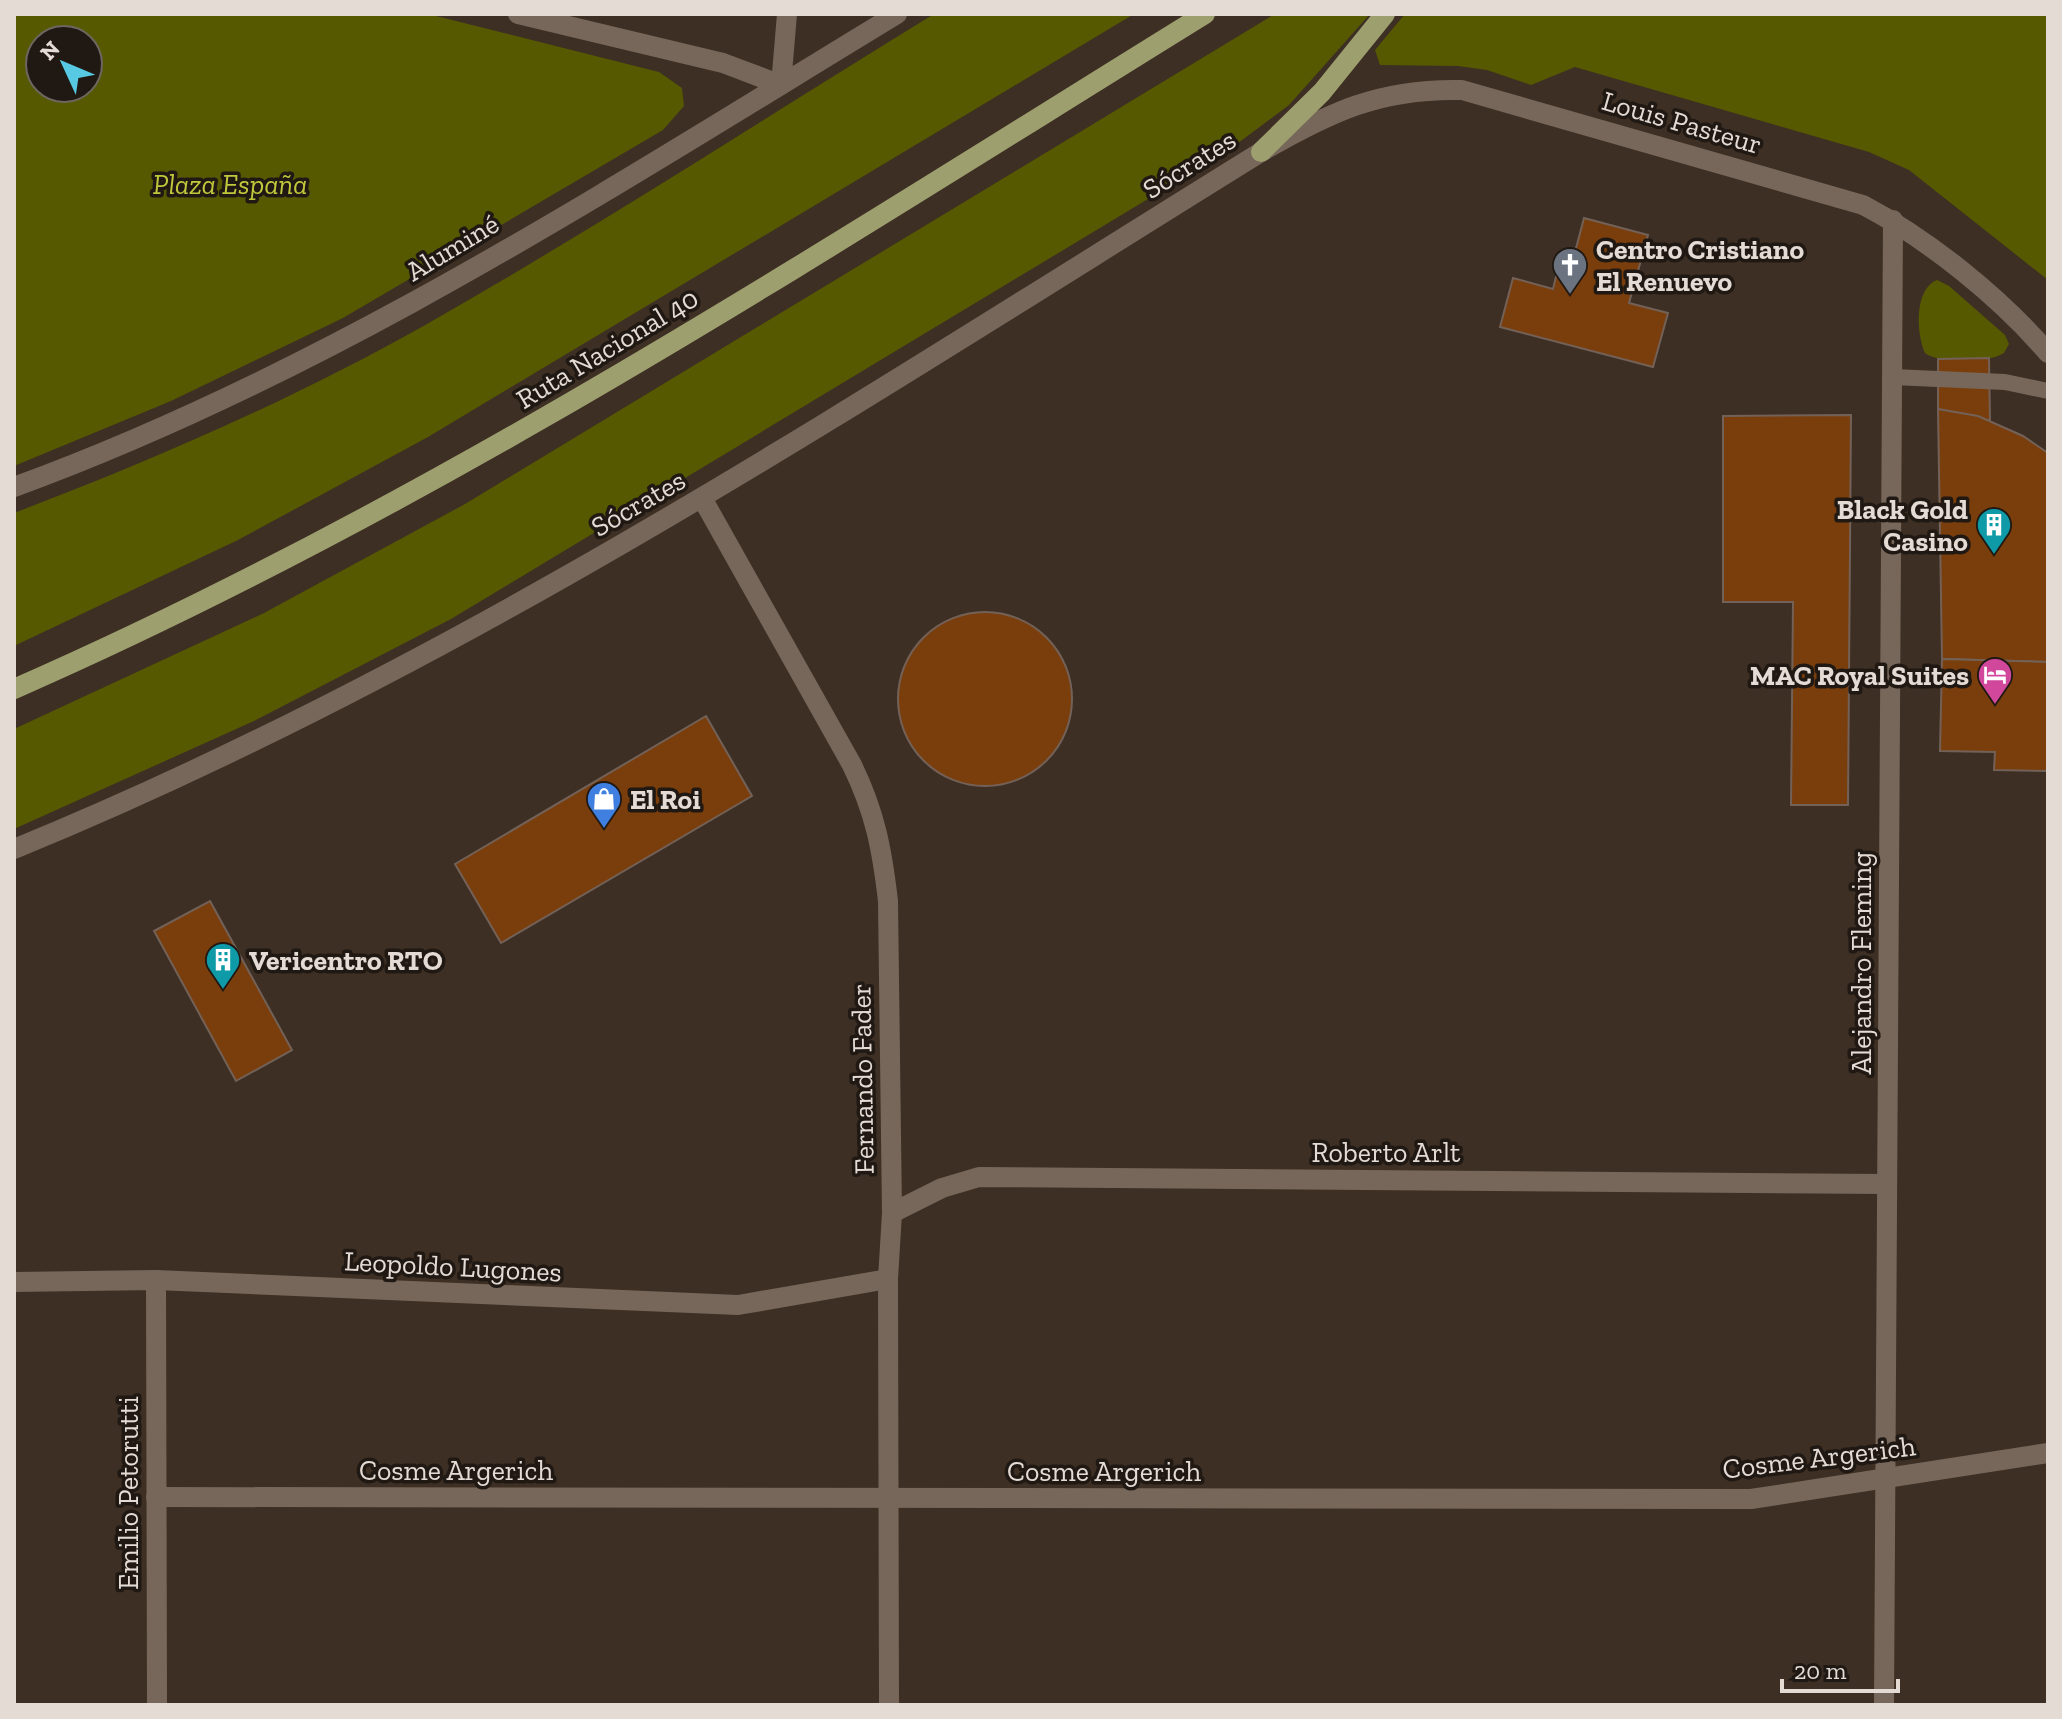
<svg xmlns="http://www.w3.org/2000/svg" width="2062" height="1719" viewBox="0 0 2062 1719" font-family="'Zilla Slab',serif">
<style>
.green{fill:#565900;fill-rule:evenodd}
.building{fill:#7a3e0c;stroke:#736157;stroke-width:2}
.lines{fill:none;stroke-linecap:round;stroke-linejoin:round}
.service{stroke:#77675a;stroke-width:16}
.minor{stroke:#77675a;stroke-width:20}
.tertiary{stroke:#77675a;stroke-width:20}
.primary{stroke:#9d9f6f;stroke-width:20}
.labels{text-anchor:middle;stroke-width:7;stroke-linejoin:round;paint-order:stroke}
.street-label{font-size:28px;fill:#e4dbd4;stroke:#1f1813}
.park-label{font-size:28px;font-style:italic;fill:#c1c83b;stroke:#1f1813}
.poi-label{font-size:28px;font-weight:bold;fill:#e4dbd4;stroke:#1f1813;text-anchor:start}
</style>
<rect width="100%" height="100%" fill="#3d2f23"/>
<!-- green -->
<g class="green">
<path d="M14,14H428L659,72L682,88L684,106L663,130L343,318L171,401L14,466ZM40,40H88V88H40Z"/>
<path d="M934,14H1134L428,437L238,540L14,646V513C154,460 296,398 427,324C599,226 766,117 934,14Z"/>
<path d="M1275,14H1370L1289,105L1226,152L451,619L254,721L14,829V729L264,613L465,504Z"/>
<path d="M1405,14H2047L2048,280L1909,170L1869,152L1575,67L1531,85L1487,70L1458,66L1380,65L1375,50Z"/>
<path d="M1937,280L1949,286L2005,335L2009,344L2004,353C1989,363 1939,364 1925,353C1916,334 1914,289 1937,280Z"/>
</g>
<!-- building -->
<g class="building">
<path d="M1584,218L1648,235L1629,303L1668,313L1653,367L1500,327L1513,278L1553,289L1559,264L1571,267Z"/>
<path d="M1989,358L1990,421L1938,409V359Z"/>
<path d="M1938,409L1978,416L2023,436L2048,453V662L1942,659Z"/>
<path d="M1851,415L1848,805H1791L1793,602H1723V416Z"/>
<circle cx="985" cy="699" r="87"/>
<path d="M1942,659L2048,662V771L1994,770L1995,752L1940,751Z"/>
<path d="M706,716L752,796L501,943L455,864Z"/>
<path d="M210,901L292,1050L236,1081L154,931Z"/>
</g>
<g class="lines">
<!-- service -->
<path class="service" d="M1893,377L2005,382L2048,391"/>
<!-- minor -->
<g class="minor">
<path d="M518,14L723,63L781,85L787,14"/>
<path d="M702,498L852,765C875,812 882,849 888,901L892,1213L888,1279L889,1705"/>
<path d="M892,1213L942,1188L979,1177L1887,1184"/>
<path d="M156,1280L157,1705"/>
<path d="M14,1282L156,1280L738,1305L888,1279"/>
<path d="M156,1497L1751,1499L2048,1453"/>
<path d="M1884,1705L1893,220"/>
</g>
<!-- tertiary -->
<g class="tertiary">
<path d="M14,487C329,372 612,187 897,14"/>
<path d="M14,849C457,668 856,403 1261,152C1330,112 1380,88 1462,90L1863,205C1928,239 2000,297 2048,353"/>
</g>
<!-- primary -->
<g class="primary">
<path d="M1261,152L1322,92L1385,14"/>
<path d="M14,689C434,505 817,254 1205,14"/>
</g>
</g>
<!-- icons -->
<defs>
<symbol id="church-pin" viewBox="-11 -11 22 30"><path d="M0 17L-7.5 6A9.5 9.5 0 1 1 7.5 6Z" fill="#6b7280" stroke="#1f1813"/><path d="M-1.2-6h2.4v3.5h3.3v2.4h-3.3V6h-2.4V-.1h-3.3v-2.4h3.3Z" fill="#fff"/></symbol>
<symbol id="building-pin" viewBox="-11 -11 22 30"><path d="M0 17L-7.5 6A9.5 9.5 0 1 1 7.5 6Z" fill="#0f9aa8" stroke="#1f1813"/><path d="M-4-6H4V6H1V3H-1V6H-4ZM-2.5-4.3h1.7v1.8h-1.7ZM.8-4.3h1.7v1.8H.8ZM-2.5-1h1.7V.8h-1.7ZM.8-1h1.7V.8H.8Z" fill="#fff"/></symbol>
<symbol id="hotel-pin" viewBox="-11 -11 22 30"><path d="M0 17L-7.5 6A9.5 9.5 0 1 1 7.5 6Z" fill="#d1479c" stroke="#1f1813"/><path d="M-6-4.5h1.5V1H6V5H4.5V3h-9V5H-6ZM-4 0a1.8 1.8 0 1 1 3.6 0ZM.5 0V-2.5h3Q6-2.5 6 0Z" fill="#fff"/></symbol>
<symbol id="shop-pin" viewBox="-11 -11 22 30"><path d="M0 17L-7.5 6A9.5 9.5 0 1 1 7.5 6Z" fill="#3f7fe0" stroke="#1f1813"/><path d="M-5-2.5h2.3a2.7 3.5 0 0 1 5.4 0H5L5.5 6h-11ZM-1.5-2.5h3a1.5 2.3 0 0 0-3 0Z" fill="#fff"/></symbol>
</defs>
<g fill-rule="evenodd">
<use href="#church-pin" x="1550" y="245" width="40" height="54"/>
<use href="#building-pin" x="1974" y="505" width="40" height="54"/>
<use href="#hotel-pin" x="1975" y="655" width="40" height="54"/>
<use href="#shop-pin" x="584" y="779" width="40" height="54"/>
<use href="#building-pin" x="203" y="940" width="40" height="54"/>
</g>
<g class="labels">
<!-- street labels -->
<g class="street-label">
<text transform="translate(1682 122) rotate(16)" y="10">Louis Pasteur</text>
<text transform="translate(1189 164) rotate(-32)" y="10">Sócrates</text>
<text transform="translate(452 247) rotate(-31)" y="10">Aluminé</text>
<text transform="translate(607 348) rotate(-31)" y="10">Ruta Nacional 40</text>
<text transform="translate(638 503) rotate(-30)" y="10">Sócrates</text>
<text transform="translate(1861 963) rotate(-90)" y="10">Alejandro Fleming</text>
<text transform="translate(862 1079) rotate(-91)" y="10">Fernando Fader</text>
<text x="1386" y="1162">Roberto Arlt</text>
<text transform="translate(453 1266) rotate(3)" y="10">Leopoldo Lugones</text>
<text transform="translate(1819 1457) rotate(-7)" y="10">Cosme Argerich</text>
<text x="456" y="1480">Cosme Argerich</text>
<text x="1104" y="1481">Cosme Argerich</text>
<text transform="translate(128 1493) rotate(-90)" y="10">Emilio Petorutti</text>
</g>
<!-- park labels -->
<g class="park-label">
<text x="230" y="194">Plaza España</text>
</g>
<!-- poi labels -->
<g class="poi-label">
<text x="1596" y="259">Centro Cristiano<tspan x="1596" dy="32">El Renuevo</tspan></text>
<text x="1968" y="519" text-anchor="end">Black Gold<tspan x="1968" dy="32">Casino</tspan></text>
<text x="1969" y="685" text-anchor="end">MAC Royal Suites</text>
<text x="630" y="809">El Roi</text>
<text x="249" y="970">Vericentro RTO</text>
</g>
</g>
<!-- border -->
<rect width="2062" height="1719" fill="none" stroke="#e4dbd4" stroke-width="32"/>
<!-- north arrow -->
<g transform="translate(64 64) rotate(314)"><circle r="38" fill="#1f1813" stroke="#6e6660" stroke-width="2"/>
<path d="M0-6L14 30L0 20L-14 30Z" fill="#57c9e2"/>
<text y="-12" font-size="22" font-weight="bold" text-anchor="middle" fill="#e4dbd4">N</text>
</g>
<!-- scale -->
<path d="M1782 1679v12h116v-12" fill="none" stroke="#e4dbd4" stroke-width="4"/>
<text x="1794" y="1679" font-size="24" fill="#e4dbd4" stroke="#1f1813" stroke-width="6" paint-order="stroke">20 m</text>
</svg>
